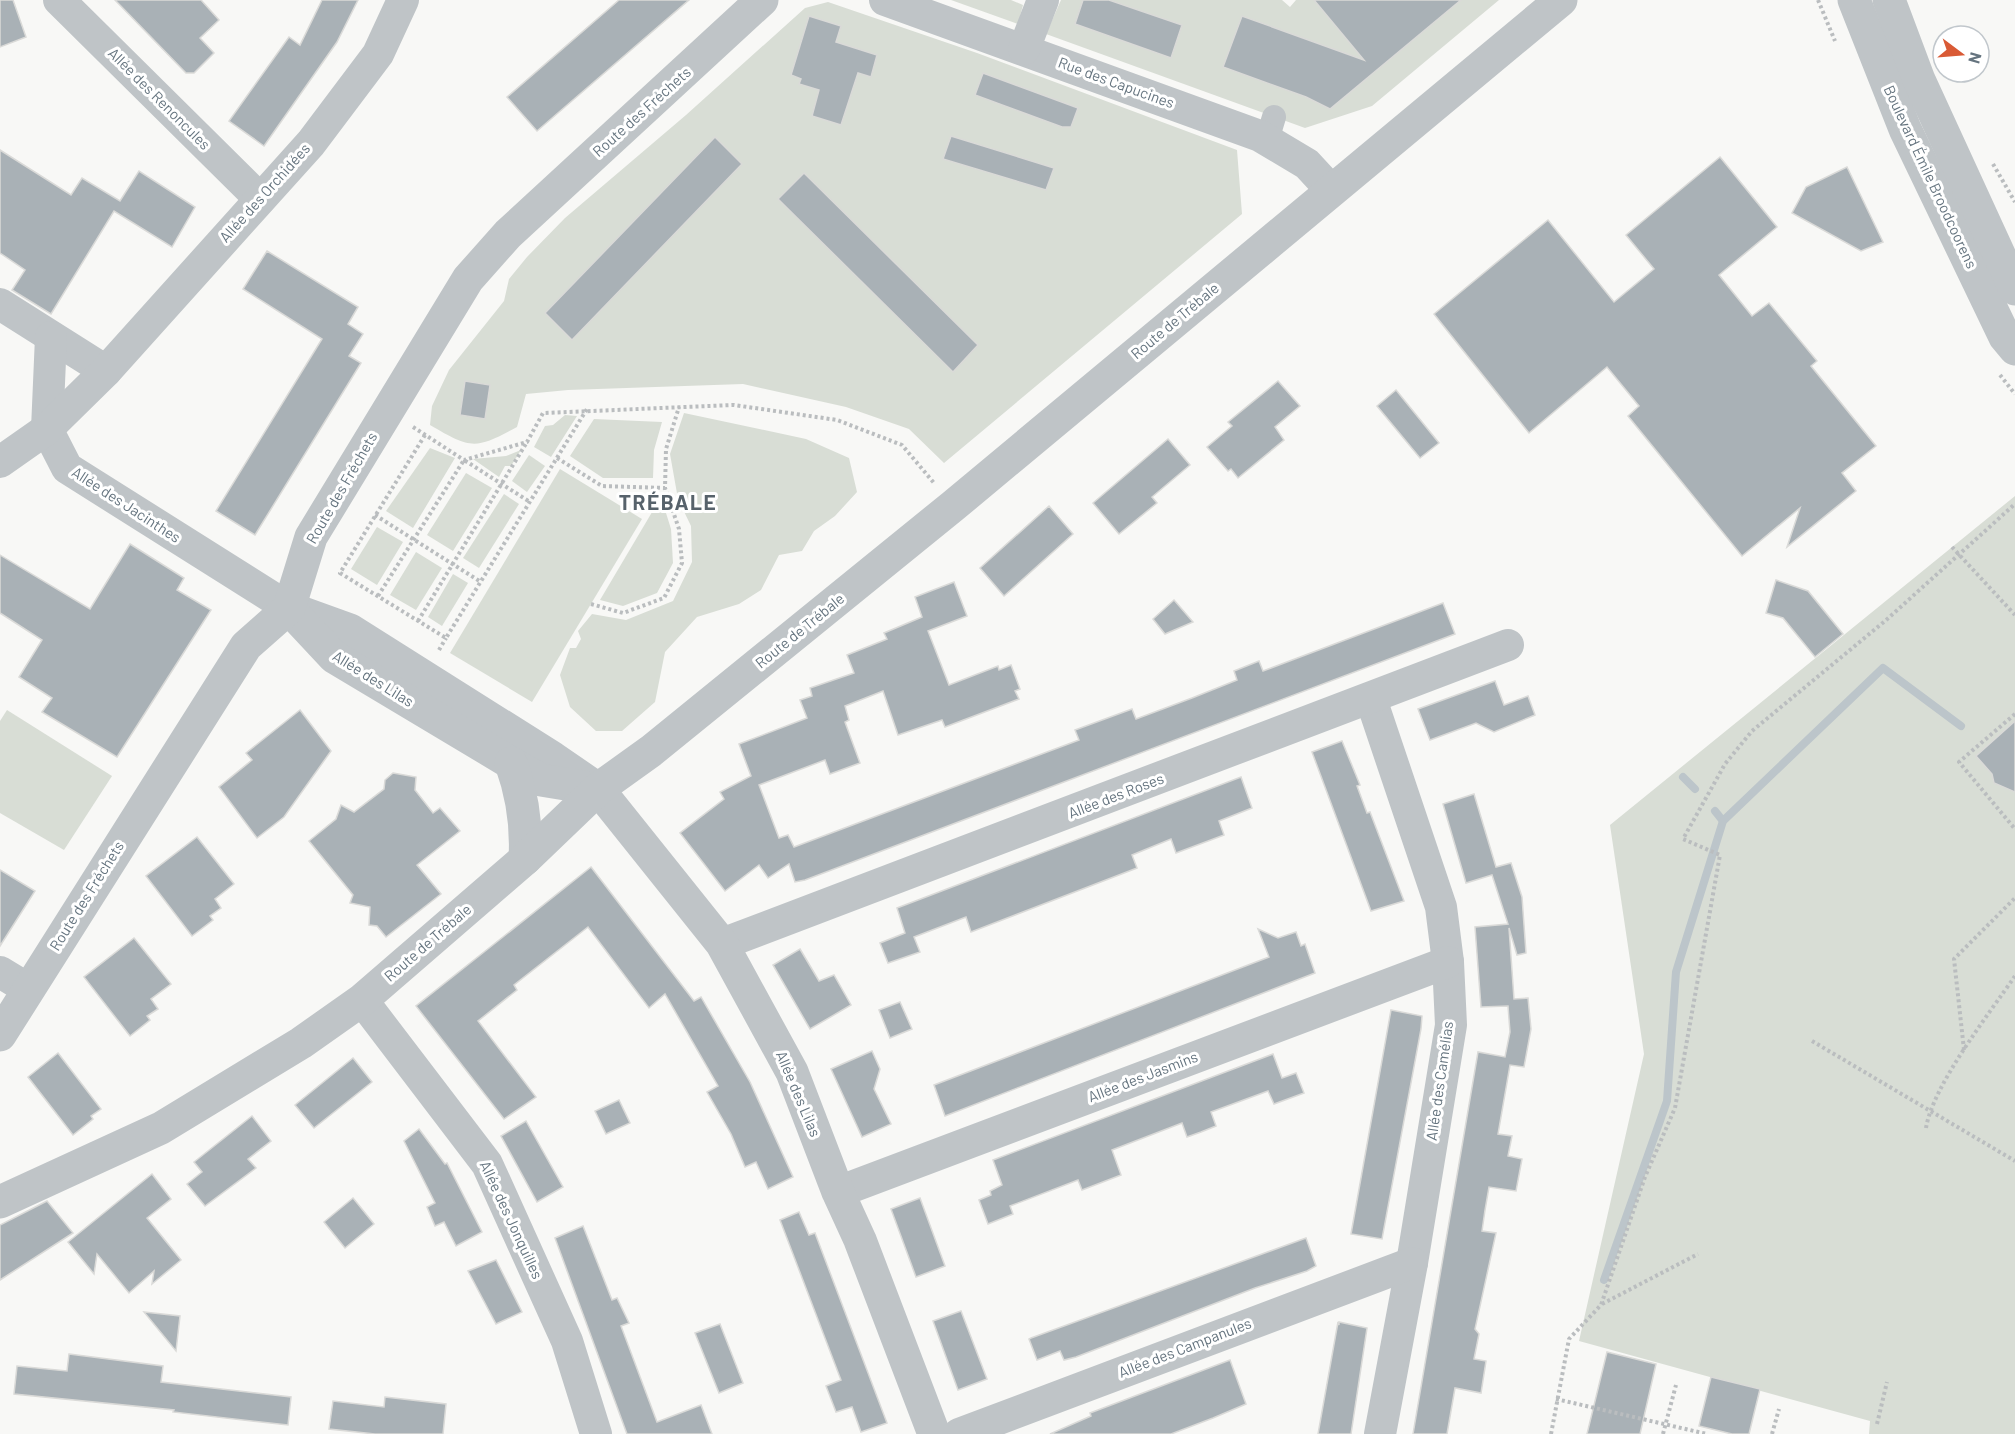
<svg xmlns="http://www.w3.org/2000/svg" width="2015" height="1434" viewBox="0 0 2015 1434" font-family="Barlow,sans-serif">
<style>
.green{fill:#d8ddd5}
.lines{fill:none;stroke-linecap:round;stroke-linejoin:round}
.stream{stroke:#bcc5ca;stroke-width:8}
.building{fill:#a9b1b6;stroke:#dadad8;stroke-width:1.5}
.path{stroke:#babdbf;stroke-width:4;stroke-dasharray:3 3;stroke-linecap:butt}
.pedestrian{stroke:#bfc4c7;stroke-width:24}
.minor{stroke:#bfc4c7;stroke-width:32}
.tertiary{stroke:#bfc4c7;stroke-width:33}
.labels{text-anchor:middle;stroke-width:6;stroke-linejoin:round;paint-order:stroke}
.street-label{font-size:15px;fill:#65747f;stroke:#fff}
.district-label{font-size:21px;font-weight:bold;letter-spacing:1.5px;fill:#57626b;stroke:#fff}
</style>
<rect width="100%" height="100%" fill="#f8f8f6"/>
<!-- green -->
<g class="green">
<path d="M951,0H1011L1023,5L1018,24Z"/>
<path d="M1061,0H1282L1290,7L1296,0H1499L1372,106L1305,128L1046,34Z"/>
<path d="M828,2L977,53L1237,150L1242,214L944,463L909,429L846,407L743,384L568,390L526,394L517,427C475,450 471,449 430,425L432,406L449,370L504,301L509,279L527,257L565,218L686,115L805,8Z"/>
<path d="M684,413L806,439L849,458L857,492L835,516L814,531L802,551L779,555L761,590L739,604L697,617L665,652L655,702L622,731H596L570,707L560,675L570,648H576L581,639L578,631L592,614L626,620L673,601L692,562L691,526L678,499L670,454Z"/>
<path d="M565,415L577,416L551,457L534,447L545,426L553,425Z"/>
<path d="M594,419L662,422L654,450L653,478H603L570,456Z"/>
<path d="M430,448L455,458L413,528L386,511Z"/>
<path d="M521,450L511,466H505L499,477L473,459L506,456Z"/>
<path d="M529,455L545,466L527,492L512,481Z"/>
<path d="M560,469L642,519L532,702L450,653Z"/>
<path d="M466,473L492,488L453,551L427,535Z"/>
<path d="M504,494L519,504L479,568L463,558Z"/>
<path d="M2015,496V1434H1869L1870,1421L1579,1341L1644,1054L1610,825Z"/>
<path d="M661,497L671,529L673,563L657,593L623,606L600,600Z"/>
<path d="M377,527L403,542L377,585L351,569Z"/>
<path d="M416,552L442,568L416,610L390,595Z"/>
<path d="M453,574L468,583L442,626L428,617Z"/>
<path d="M7,710L112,776L64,850L0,813V721Z"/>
</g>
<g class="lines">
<!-- stream -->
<g class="stream">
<path d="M1683,777L1695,789"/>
<path d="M1715,811L1723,821"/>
<path d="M1604,1280L1667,1101L1676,972L1723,821L1883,668L1961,726"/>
</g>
</g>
<!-- building -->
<g class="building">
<path d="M0,0H13L26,37L0,47Z"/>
<path d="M115,0H201L219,20L200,38L214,53L194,73H186Z"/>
<path d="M322,0H358L337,42L264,146L229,121L289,37L300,45Z"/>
<path d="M619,0H689L537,131L507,97Z"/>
<path d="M1083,0H1109L1182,25L1171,58L1075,24Z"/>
<path d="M1314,0H1461L1330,109L1306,97L1223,67L1242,16L1364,60Z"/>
<path d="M809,16L841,26L836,42L877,55L871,77L858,73L841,125L812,116L819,90L799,84L801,79L791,75Z"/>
<path d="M983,73L1078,108L1071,127H1062L975,95Z"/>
<path d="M951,136L1054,168L1046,190L943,159Z"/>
<path d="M715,137L742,164L572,340L545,313Z"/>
<path d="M0,150L71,195L82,178L120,201L139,171L195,207L172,247L114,211L51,314L12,290L25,270L0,253Z"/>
<path d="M1720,157L1777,227L1719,275L1752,316L1769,303L1817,361L1811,366L1876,446L1842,473L1856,491L1787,547L1800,508L1742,556L1628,416L1639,406L1607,367L1529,433L1434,314L1548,220L1614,302L1654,269L1626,235Z"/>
<path d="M1847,167L1883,242L1861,251L1792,213L1806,187Z"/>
<path d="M804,173L978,345L953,372L778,199Z"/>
<path d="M267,251L358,307L348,324L363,334L349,356L361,363L255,535L216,511L322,339L243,289Z"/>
<path d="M465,381L490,385L485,419L460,415Z"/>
<path d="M1278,381L1300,406L1275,427L1284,440L1238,478L1231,469L1228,471L1207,447L1232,426L1228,422Z"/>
<path d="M1396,390L1439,443L1420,458L1377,406Z"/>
<path d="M1168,439L1190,465L1152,497L1157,503L1119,534L1093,503Z"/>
<path d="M1049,506L1073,534L1004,596L980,568Z"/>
<path d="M130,544L184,578L177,590L211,610L117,757L42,712L52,698L19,677L42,640L0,613V555L90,609Z"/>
<path d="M1776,580L1808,591L1843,634L1815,657L1783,618L1766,613Z"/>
<path d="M954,582L967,616L928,631L949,685L998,666L999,670L1011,665L1020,689L1015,691L1019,699L945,727L942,720L898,735L883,691L845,706L849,720L845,722L860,763L830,774L825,760L759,785L779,838L788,835L794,847L1079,740L1075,730L1132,709L1136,719L1192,698L1237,680L1234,671L1259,661L1263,671L1443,603L1455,634L805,880L795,882L789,864L768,878L759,865L725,891L680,833L724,799L720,792L751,776L739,744L807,718L800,700L812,696L810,688L854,673L847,655L887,639L884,633L922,617L915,597Z"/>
<path d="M1174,600L1193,622L1165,634L1153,619Z"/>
<path d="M1495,681L1504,705L1528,696L1535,715L1494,732L1476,723L1430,740L1418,709Z"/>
<path d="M300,710L331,751L284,817L257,838L219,787L252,760L246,753Z"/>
<path d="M2015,721V792L1994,783L1992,774L1976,756Z"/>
<path d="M1342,741L1360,785L1357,786L1367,813L1370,812L1404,901L1371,911L1312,752Z"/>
<path d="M393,773L416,777L415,790L433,813L440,808L460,831L417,865L441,894L386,937L377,926L369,925L370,907L350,903L353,895L309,841L336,819L341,805L354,812L384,789L385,780Z"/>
<path d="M1241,777L1252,808L1219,821L1224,835L1176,853L1171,839L1132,855L1137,868L971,932L966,917L914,937L920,952L888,963L880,943L905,933L897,908Z"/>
<path d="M1474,794L1496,867L1511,863L1522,897L1526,953L1517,955L1509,928L1514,999L1528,998L1531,1029L1524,1067L1510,1065L1498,1134L1512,1136L1508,1156L1522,1159L1516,1191L1489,1187L1485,1210L1482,1231L1496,1233L1475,1329L1479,1334L1474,1359L1486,1361L1481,1393L1455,1388L1447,1434H1413L1478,1052L1505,1057L1510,1032L1508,1006L1481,1007L1475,927L1508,924L1492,875L1466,883L1443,804Z"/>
<path d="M197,837L234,884L215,899L221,908L210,916L213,920L192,936L146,876Z"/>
<path d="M591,867L694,1001L701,997L750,1082L793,1177L768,1189L756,1162L745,1167L731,1134L707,1092L718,1086L665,994L649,1008L588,927L514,985L517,990L478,1021L536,1097L504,1119L416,1006Z"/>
<path d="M0,870L35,891L0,946Z"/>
<path d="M1258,929L1278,938L1296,932L1301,946L1305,944L1315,973L945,1116L934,1085L1269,957Z"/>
<path d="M134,938L171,984L151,999L158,1009L147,1016L150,1020L130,1036L84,977Z"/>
<path d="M800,949L819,981L834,975L851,1005L810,1029L773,965Z"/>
<path d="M900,1002L912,1029L890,1038L879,1010Z"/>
<path d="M1391,1010L1422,1016L1421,1029L1382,1239L1351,1234Z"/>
<path d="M872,1051L880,1069L874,1089L891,1124L862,1137L831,1069Z"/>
<path d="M58,1053L101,1109L91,1116L93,1119L73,1135L28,1077Z"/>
<path d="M1273,1054L1282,1078L1296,1073L1304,1093L1274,1104L1268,1091L1211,1112L1216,1126L1201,1132L1187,1137L1182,1123L1112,1150L1121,1175L1082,1190L1078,1180L1010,1206L1013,1214L988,1224L979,1200L991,1195L990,1191L1002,1185L993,1160Z"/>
<path d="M353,1058L372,1082L314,1128L295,1105Z"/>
<path d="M619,1100L630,1123L606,1134L595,1111Z"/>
<path d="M252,1116L271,1141L248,1159L256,1168L205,1206L187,1184L202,1172L194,1162Z"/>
<path d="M526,1121L563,1187L537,1202L501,1136Z"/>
<path d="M419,1129L445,1164L447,1163L482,1232L456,1246L444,1222L435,1226L427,1207L435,1203L404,1141Z"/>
<path d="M152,1174L171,1199L147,1218L181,1260L152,1284L154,1271L129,1293L97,1254L94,1274L68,1242Z"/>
<path d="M353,1198L374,1224L345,1248L324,1222Z"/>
<path d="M920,1198L945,1266L916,1277L891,1209Z"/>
<path d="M47,1201L73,1233L0,1280V1225Z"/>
<path d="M799,1212L809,1235L815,1233L887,1423L861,1432L852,1407L836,1412L826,1386L841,1380L780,1220Z"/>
<path d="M583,1226L612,1300L617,1298L629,1323L621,1326L657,1422L701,1405L712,1434H627L555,1238Z"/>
<path d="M1306,1238L1316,1266L1307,1271L1255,1288L1076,1357L1064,1360L1060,1351L1037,1360L1029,1339L1031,1338Z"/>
<path d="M496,1260L522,1312L496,1324L468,1271Z"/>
<path d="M961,1311L987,1379L958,1390L933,1321Z"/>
<path d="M144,1312L180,1316L176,1351Z"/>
<path d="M1338,1322L1339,1325V1322L1367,1328L1351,1434H1318Z"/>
<path d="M720,1324L743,1383L719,1393L695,1333Z"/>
<path d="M1607,1352L1656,1364L1640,1434H1587Z"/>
<path d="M69,1354L163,1366L161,1382L291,1397L288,1425L173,1412L174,1410L14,1394L17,1366L67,1371Z"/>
<path d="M1230,1360L1246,1404L1213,1418L1171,1434H1050L1091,1416L1090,1413Z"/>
<path d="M1711,1377L1760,1389L1749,1434H1732L1699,1426Z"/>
<path d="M385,1397L446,1404L443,1434H375L329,1429L333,1401L384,1407Z"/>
</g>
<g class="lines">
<!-- path -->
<g class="path">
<path d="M1818,0L1835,41"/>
<path d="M1993,164L2015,202"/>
<path d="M2000,375L2015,394"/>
<path d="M413,427L464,460L527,442L543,413L734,405L837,420L902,445L934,483"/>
<path d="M425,435L340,573L446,638L587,409"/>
<path d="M557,458L602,486L665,488L666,449L679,407"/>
<path d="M375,515L481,582"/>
<path d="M1952,547L2015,615"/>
<path d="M378,596L464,460L530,502"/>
<path d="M591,604L623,613L664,598L682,563L679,529L665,488"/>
<path d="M418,621L527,442"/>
<path d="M439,650L446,638"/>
<path d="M2015,714L1959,762L2015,829"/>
<path d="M1812,1041L2015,1161"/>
<path d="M1964,1050L1954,959L2015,898"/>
<path d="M1926,1128C1933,1085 1989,1014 2015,976"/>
<path d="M1602,1304L1698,1254"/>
<path d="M1556,1399L1707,1434"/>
<path d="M1877,1424L1887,1382"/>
<path d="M1551,1434L1569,1339L1601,1305L1645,1177L1675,1108L1720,855L1683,839L1725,764L1752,731L1885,621L2015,504"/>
<path d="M1663,1434L1676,1385"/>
<path d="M1772,1434L1779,1409"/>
</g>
<!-- pedestrian -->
<path class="pedestrian" d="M1267,140L1274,117"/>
<!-- minor -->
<g class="minor">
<path d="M59,0L260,199"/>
<path d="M885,0L1260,136L1307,164L1331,190"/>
<path d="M1024,49L1043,0"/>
<path d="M0,304L106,371"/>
<path d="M51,337L47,429L67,468L289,608"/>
<path d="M0,462L47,429L106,371L311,143L378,54L403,0"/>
<path d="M1371,699L1441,907L1448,962L1451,1025L1412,1263L1380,1434"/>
<path d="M722,944L1508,645"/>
<path d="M0,972L28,989"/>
<path d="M362,1000L487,1164L567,1341L596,1434"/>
<path d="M838,1192L1448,962"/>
<path d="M959,1434L1412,1263"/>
</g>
<!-- tertiary -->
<g class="tertiary">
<path d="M1854,0L1905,129L2005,337L2015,349"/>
<path d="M1889,0L1919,80L2015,289"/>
<path d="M289,608L350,630L553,758L598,789L722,944L792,1072L838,1192L860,1240L934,1434"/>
<path d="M291,611L334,657L511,763L541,780L590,788"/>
<path d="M511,763C523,796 527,825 525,859"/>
<path d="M0,1035L246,646L289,608L311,537L468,279L508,234L762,0"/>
<path d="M0,1202L161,1128L301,1043L362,1000L525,859L598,789L651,751L953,506L1561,0"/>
</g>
</g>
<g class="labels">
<!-- street labels -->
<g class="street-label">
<text transform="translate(1116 83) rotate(20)" y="5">Rue des Capucines</text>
<text transform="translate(159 99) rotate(45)" y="5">Allée des Renoncules</text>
<text transform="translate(642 112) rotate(-42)" y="5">Route des Fréchets</text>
<text transform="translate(1930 177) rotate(65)" y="5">Boulevard Émile Broodcoorens</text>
<text transform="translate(265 193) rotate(-48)" y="5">Allée des Orchidées</text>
<text transform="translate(1175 321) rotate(-40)" y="5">Route de Trébale</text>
<text transform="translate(342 488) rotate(-60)" y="5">Route des Fréchets</text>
<text transform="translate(126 505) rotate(33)" y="5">Allée des Jacinthes</text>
<text transform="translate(800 631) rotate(-39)" y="5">Route de Trébale</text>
<text transform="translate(373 679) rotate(32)" y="5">Allée des Lilas</text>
<text transform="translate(1116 796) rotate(-21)" y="5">Allée des Roses</text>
<text transform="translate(87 896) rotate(-58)" y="5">Route des Fréchets</text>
<text transform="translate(428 943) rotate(-41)" y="5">Route de Trébale</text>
<text transform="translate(1143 1077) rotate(-21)" y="5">Allée des Jasmins</text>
<text transform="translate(1440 1081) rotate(-82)" y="5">Allée des Camélias</text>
<text transform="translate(798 1094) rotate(67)" y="5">Allée des Lilas</text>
<text transform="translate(511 1220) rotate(65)" y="5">Allée des Jonquilles</text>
<text transform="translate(1185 1348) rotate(-21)" y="5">Allée des Campanules</text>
</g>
<!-- district labels -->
<g class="district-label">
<text x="668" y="510">TRÉBALE</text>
</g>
</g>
<!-- north arrow -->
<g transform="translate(1961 54) rotate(106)"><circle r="28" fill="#ffffff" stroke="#c1c7cc" stroke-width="1.5"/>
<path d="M0-4.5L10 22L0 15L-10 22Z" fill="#d95a35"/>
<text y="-9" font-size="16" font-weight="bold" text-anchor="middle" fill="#65747f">N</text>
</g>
</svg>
